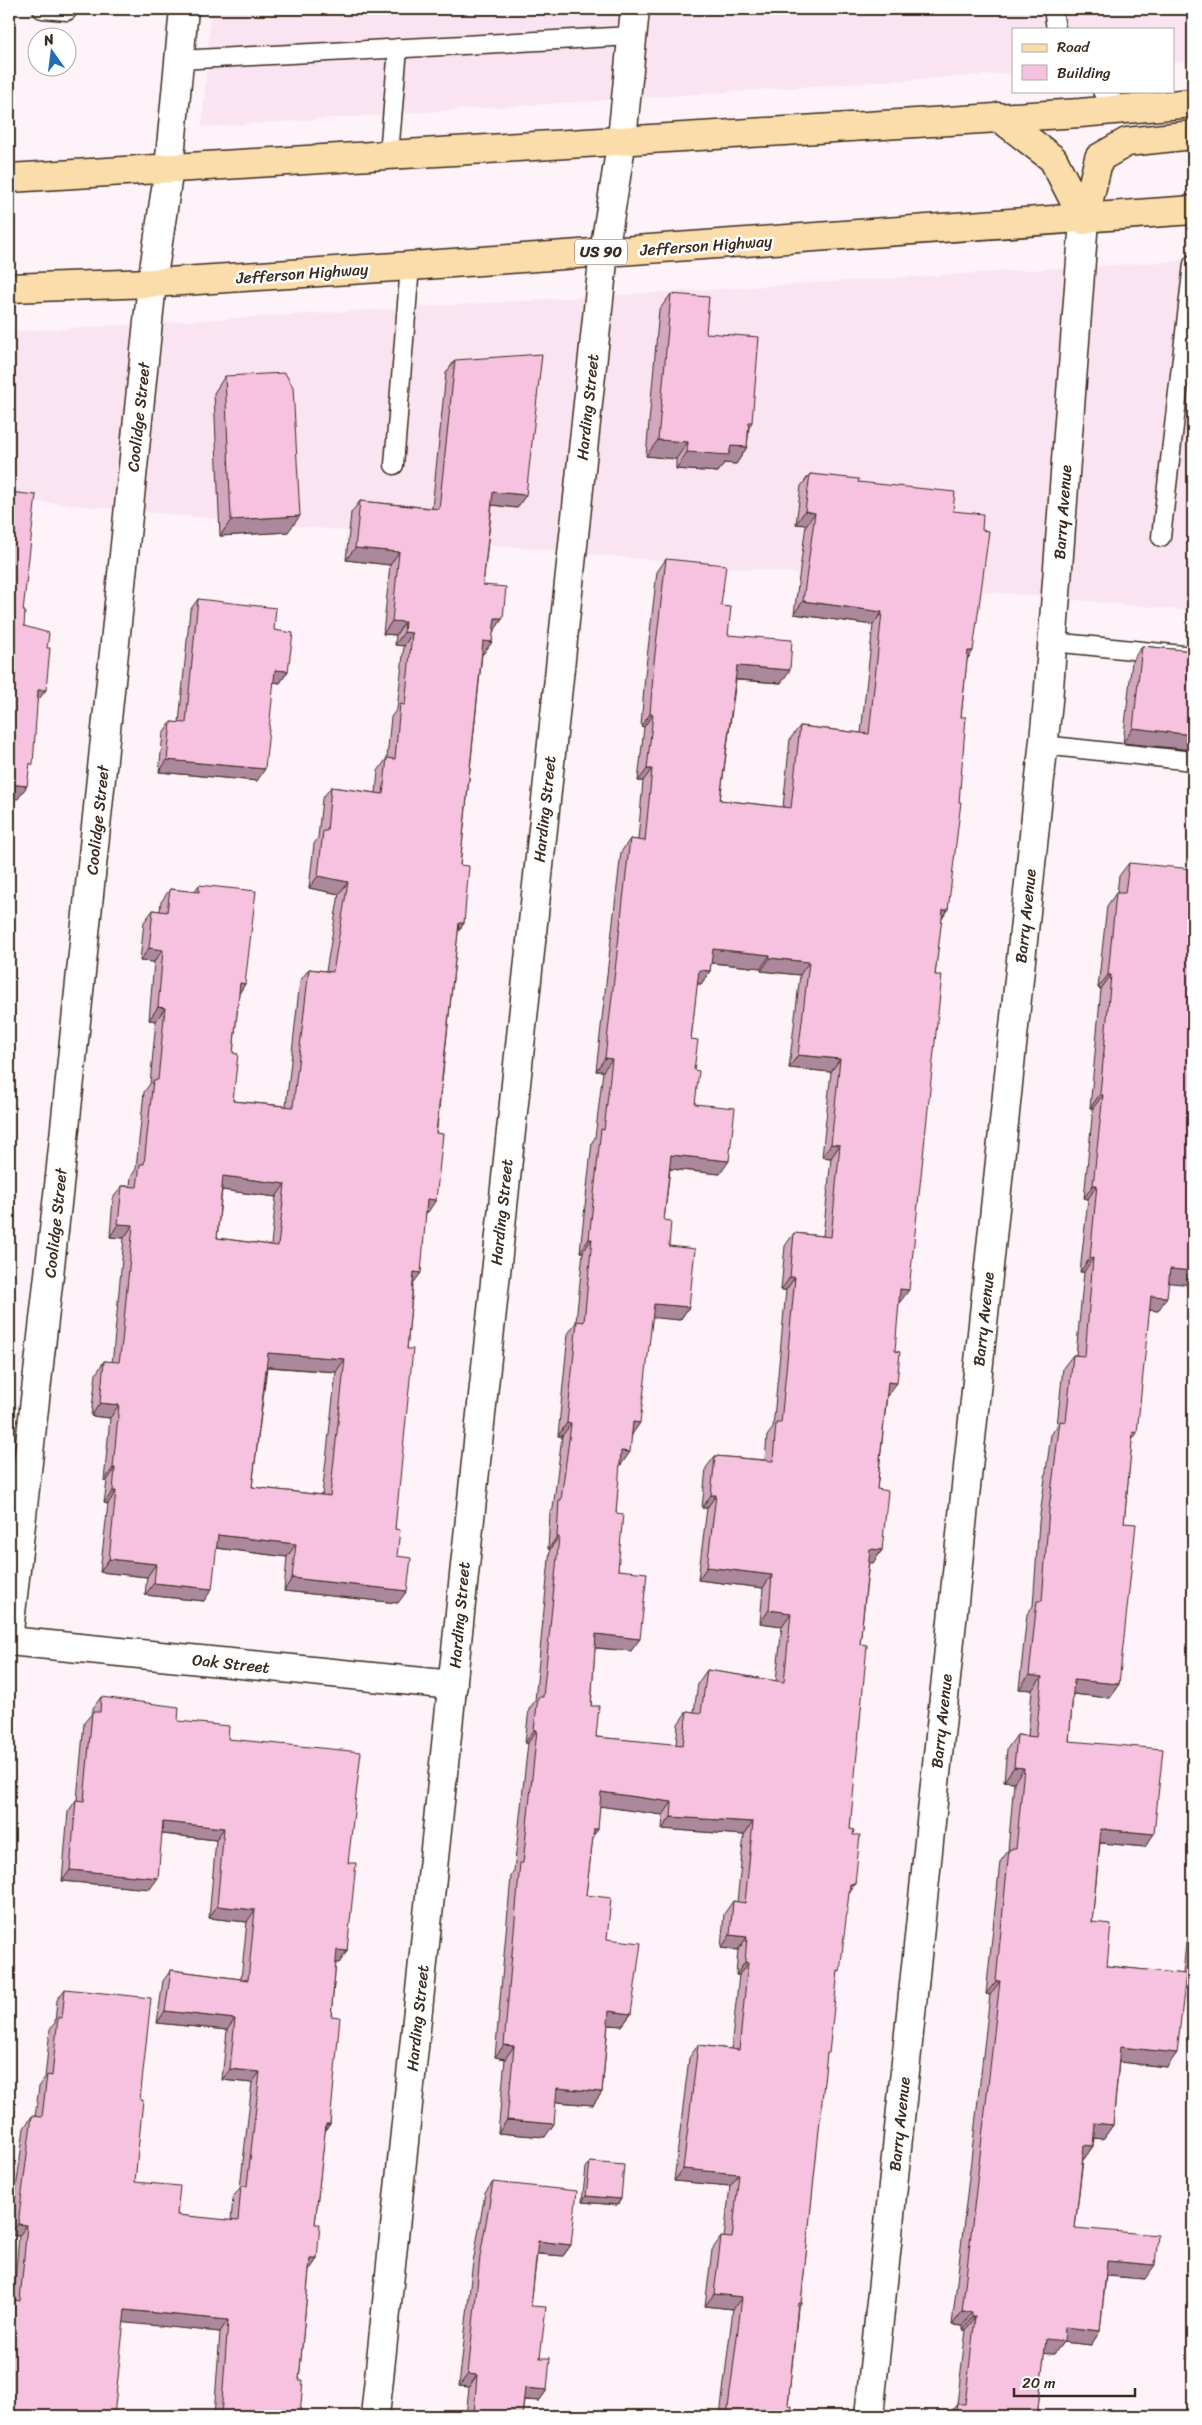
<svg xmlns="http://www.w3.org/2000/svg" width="1202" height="2425" viewBox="0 0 1202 2425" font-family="Sriracha,sans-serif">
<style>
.built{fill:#fbe4f1}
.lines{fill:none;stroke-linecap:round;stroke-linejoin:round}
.lane-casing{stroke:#3b2a1e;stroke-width:21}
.street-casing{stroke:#3b2a1e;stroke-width:31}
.primary-casing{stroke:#3b2a1e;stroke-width:31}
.lane{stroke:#fff;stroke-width:18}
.street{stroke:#fff;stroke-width:28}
.primary{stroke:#fbddab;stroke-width:28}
.wall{fill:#d4a7c0;stroke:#3b2a1e;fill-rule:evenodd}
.shaded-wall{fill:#ac889c;stroke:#3b2a1e}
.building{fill:#f6c2df;stroke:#3b2a1e;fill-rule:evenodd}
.labels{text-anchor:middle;stroke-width:5;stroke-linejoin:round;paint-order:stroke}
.shield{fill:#fff;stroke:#766a62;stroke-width:1}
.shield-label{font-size:15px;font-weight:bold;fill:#3b2a1e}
.street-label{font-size:16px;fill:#3b2a1e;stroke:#fff}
</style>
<rect width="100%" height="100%" fill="#fdf3f9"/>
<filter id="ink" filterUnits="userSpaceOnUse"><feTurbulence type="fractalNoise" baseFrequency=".02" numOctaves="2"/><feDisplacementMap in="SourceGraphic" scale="10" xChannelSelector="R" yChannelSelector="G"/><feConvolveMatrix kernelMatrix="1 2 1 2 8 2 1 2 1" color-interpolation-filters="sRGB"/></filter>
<g filter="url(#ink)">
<!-- built -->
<g class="built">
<path d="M211,9H1193V61L1173,62V29H1013V73L202,127Z"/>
<path d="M1193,260V611L9,499V332Z"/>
</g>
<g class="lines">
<defs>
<g id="lane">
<path d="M42,9L67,11V9"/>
<path d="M1053,9L1056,29"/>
<path d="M179,60L632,36"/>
<path d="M1102,91L1123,109"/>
<path d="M389,154L398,48"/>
<path d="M394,465L410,266"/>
<path d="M1161,537L1193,264"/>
<path d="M1052,642L1193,656"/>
<path d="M1043,745L1193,761"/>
</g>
<g id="street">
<path d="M9,1631L59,1186L152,283L169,168L184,9"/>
<path d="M9,1641L453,1685"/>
<path d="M375,2416L604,252L622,139L635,9"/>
<path d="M869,2416L1048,701L1084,220"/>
</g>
<g id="primary">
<path d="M999,117L1053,159L1084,220"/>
<path d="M9,178L1080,113L1193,103"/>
<path d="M1084,220L1099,158L1127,142L1193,135"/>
<path d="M9,288L152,283L410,266L1193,210"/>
</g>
</defs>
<!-- lane casing -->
<use href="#lane" class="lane-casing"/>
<!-- street casing -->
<use href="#street" class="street-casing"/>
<!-- primary casing -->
<use href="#primary" class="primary-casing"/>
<!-- lane -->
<use href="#lane" class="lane"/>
<!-- street -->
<use href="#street" class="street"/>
<!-- primary -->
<use href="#primary" class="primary"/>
</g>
<!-- wall -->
<g class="wall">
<path d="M671,294L706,333L752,422L749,427L747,447L736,464L724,463L718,472L676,469V459L646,456L659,310Z"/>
<path d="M455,360L517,508L492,505L483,585L494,631H493L492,642L483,654H482L460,865L464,923L458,932L428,1212H426L413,1285L407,1349L395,1529L398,1603L284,1591L287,1557L216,1548L204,1601L145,1595L147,1577L100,1572L108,1504L104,1503L107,1481H104L110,1418L91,1416L96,1374L104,1361L112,1362L113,1355L124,1238L110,1237L113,1198L122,1186H130L131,1177L136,1169L144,1092L150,1084L156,1021L149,1020L154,962L140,961L144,922L153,910L160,911L161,902L170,889L194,892L199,885L245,984L239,993L233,1053V1101L286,1106L300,981L309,969L326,971L339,894L309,888L314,844L318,838L322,799L331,787L376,793L378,771L387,758L391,717L397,709L404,646L395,645L396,635L383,634L390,565L346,560L351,513L360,501L432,508L446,373ZM222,1190L276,1197L271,1245L217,1238ZM267,1367L336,1372L322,1495L252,1487Z"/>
<path d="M225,376L288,532L220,536L214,393Z"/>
<path d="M810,474L858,482L953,511L967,660L961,717L948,910L941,920L900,1302H899L888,1395H887L877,1489L882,1550L873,1563L869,1562L860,1644L850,1829L853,1835L855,1884L849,1891L826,2056L801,2303L798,2308L788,2405L791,2416H720L733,2309L705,2306L712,2250L721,2237L724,2238L730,2186L674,2181L689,2058L698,2045L731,2049L739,1975H736L738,1950L721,1948L724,1914L733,1901L737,1902L744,1835L662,1829L663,1815L600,1806L593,1836L586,1895L607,1939L631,2014L622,2026L608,2025L602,2092L593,2105L556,2102L545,2137L498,2133L505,2059L495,2057L511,1876L514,1871L528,1743H525L529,1709L535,1701L550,1549H548L550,1513L553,1509L562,1436H558L568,1334L576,1322L583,1252H580L592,1142L595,1138L603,1071H596L621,852L630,839L638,840L643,781H638L644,727L641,726L645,675L657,572L666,559L721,606L728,635L781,683L736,680L720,800L783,807L790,739L800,726L861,733L873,625L794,614L806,525L796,524L801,486ZM711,963L761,968V971L800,975L789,1068L831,1072L822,1157L831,1158L823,1236L794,1233L785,1246L781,1290H786L773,1428L767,1436L765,1460L715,1456L706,1468L702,1508H707L698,1580L763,1588L760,1623L782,1626L776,1681L707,1670L698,1683L694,1712L687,1711L678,1724L676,1745L596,1737L591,1706L595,1648L631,1651L618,1570L616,1513L619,1465H621L632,1435L652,1317L680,1320L689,1307L669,1246L664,1220L670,1169L720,1174L695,1104L694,1070L691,1039L697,984H701L710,971Z"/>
<path d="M198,599L274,630L288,671L280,683L273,682L257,781L159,772L163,734L171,722L179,723L190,610Z"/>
<path d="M1142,646L1193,651V750L1123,743L1132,661Z"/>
<path d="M1129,863L1189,953L1168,1283L1158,1311L1149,1310L1132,1440L1124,1523L1119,1684L1109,1698L1073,1694L1069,1741L1145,1847L1100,1843L1092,1922L1107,1966L1183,1974L1186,1943L1193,1932V1984L1185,1983L1167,2067L1119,2062L1113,2125L1103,2139L1094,2138L1093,2146L1084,2159H1083L1075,2228L1145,2279L1106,2276L1100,2331L1091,2345L1063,2342L1054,2354L1044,2353L1037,2416H948L957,2404L966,2330H963V2326L952,2325L990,1995L986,1994L1000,1862L1008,1851L1014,1782L1004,1781L1007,1749L1017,1735L1028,1736L1032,1690L1019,1689L1027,1614L1033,1606L1039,1522L1051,1435L1057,1426L1063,1368L1073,1355H1076L1084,1272H1080L1088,1199L1084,1198L1093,1108H1090L1101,989L1098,988L1107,906L1116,893H1117L1119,876Z"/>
<path d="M101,1697L178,1721L228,1739L348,1863L347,1951L339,1963L336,1962L331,2016L330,2124L325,2131L315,2224L317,2259L309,2270L299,2380L300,2416H214L220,2332L124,2322L9,2416V2310L13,2304L19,2236L10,2235L24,2128L32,2116L35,2117L39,2087L45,2078L50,2029L55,2023L57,2000L65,1989L140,2100L135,2182L177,2215L231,2221L233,2197L240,2188L252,2083L222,2080L227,2030L157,2023L163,1981L171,1970L241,1979L247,1922L209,1918L216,1840L162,1834L150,1889L62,1881L68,1812L76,1800H77L84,1723L93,1712V1708Z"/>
<path d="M590,2162L621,2199L617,2205L582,2202L586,2168Z"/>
<path d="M493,2182L571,2245L563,2256L537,2254L531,2306L547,2390L539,2401L524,2400L522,2416H466L469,2387L459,2386L472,2269L485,2193Z"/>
<path d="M1193,2376V2416H1189L1193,2377Z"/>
</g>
<!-- shaded-wall -->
<g class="shaded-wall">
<path d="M288,9H344L286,12Z"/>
<path d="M658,440L688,442L676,459L646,456Z"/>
<path d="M731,446L747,447L736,464L724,463L718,472L676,469L687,452Z"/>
<path d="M493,492L526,495L517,508L484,504Z"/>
<path d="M805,511L815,513L806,525L796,524Z"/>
<path d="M300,516L288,532L220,536L231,520Z"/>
<path d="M355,548L399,552L390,565L346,560Z"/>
<path d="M803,601L882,612L873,625L794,614Z"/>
<path d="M495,618H503L494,631L486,630Z"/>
<path d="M392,621L405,622L396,635L383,634Z"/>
<path d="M404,632L412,633L404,646L395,645Z"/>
<path d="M483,641L492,642L483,654H474Z"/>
<path d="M968,651H973L964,664Z"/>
<path d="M737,666L790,670L781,683L728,679Z"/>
<path d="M275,670L288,671L280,683L267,681Z"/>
<path d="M38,690H46L36,703Z"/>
<path d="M650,714H653L644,727L641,726Z"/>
<path d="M1133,728L1193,735V750L1123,743Z"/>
<path d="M167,760L265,769L257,781L159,772Z"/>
<path d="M647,769H652L643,781H638Z"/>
<path d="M9,784L27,786L18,799L9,798Z"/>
<path d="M318,876L348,882L339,894L309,888Z"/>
<path d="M943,910H948L939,923Z"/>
<path d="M459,923H464L455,936Z"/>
<path d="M149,948L163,950L154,962L140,961Z"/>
<path d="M713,949L770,955L761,968L704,962Z"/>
<path d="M770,958L809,962L800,975L761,971Z"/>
<path d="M699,970L710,971L701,984L690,983Z"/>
<path d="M1108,975H1111L1101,989L1098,988Z"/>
<path d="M240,983L245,984L237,997Z"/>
<path d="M158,1007L165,1008L156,1021L149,1020Z"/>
<path d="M798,1055L840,1059L831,1072L789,1068Z"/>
<path d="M605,1058L612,1059L603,1071H596Z"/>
<path d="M1100,1094L1103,1095L1093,1108H1090Z"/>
<path d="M831,1144L840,1145L831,1158L822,1157Z"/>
<path d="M671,1155L729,1161L720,1174L662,1168Z"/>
<path d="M223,1176L285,1184L276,1197L214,1189Z"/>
<path d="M1093,1185H1097L1088,1199L1084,1198Z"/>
<path d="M427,1199L436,1200L428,1212L418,1211Z"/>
<path d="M118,1224L133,1225L124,1238L110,1237Z"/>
<path d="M589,1239H592L583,1252H580Z"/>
<path d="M1090,1258H1093L1084,1272H1080Z"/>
<path d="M1170,1269L1193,1271V1285L1160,1282Z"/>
<path d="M414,1272L421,1273L412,1285Z"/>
<path d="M790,1277H795L786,1290H781Z"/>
<path d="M900,1289L909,1290L900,1302L891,1301Z"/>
<path d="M1151,1296L1167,1297L1158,1311L1141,1309Z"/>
<path d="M654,1304L689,1307L680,1320L645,1317Z"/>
<path d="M268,1353L345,1359L336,1372L260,1366Z"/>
<path d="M888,1382L897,1383L888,1395H879Z"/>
<path d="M100,1403L119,1405L110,1418L91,1416Z"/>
<path d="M633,1422L640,1423L631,1436Z"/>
<path d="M567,1423L571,1424L562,1436H558Z"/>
<path d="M1133,1432L1137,1433L1128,1446Z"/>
<path d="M621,1451L630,1452L621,1465L612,1464Z"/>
<path d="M113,1468H115L107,1481H104Z"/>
<path d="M113,1491H116L108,1504L104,1503Z"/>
<path d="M711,1495H716L707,1508H702Z"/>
<path d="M218,1535L296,1544L287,1557L209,1547Z"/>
<path d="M557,1537H559L550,1549H548Z"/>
<path d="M870,1549L882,1550L873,1563L861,1562Z"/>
<path d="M109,1559L156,1564L147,1577L100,1572Z"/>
<path d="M707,1567L772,1575L763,1588L698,1580Z"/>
<path d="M292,1578L407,1591L398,1603L284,1591Z"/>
<path d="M154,1583L212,1589L204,1601L145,1595Z"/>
<path d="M769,1610L791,1613L782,1626L760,1623Z"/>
<path d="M596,1634L640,1639L631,1651L587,1647Z"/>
<path d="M1029,1675L1042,1677L1032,1690L1019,1689Z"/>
<path d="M1074,1680L1119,1684L1109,1698L1065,1693Z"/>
<path d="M534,1730H537L528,1743H525Z"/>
<path d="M1014,1767L1024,1768L1014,1782L1004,1781Z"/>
<path d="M601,1792L672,1802L663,1815L592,1805Z"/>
<path d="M671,1817L753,1822L744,1835L662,1829Z"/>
<path d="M163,1822L224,1828L216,1840L155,1833Z"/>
<path d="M594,1829H598L589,1842Z"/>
<path d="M1101,1829L1154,1834L1145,1847L1092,1842Z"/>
<path d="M70,1870L158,1878L150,1889L62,1881Z"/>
<path d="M850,1884H855L846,1897Z"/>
<path d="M217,1906L255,1910L247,1922L209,1918Z"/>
<path d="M730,1935L747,1937L738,1950L721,1948Z"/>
<path d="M337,1950L347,1951L339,1963L329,1962Z"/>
<path d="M745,1962L748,1963L739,1975H736Z"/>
<path d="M1191,1969H1193V1984L1182,1982Z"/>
<path d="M996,1981H1000L990,1995L986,1994Z"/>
<path d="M165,2011L235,2019L227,2030L157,2023Z"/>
<path d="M609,2011L631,2014L622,2026L600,2024Z"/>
<path d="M504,2045L514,2046L505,2059L495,2057Z"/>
<path d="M1120,2047L1177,2053L1167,2067L1110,2061Z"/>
<path d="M230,2069L260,2072L252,2083L222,2080Z"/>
<path d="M557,2088L602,2092L593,2105L548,2101Z"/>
<path d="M507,2120L554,2124L545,2137L498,2133Z"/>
<path d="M1095,2123L1113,2125L1103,2139L1086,2137Z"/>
<path d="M326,2124H330L322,2136Z"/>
<path d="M1084,2145L1093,2146L1084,2159L1075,2158Z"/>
<path d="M683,2169L739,2174L730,2186L674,2181Z"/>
<path d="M586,2196L621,2199L617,2205L582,2202Z"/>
<path d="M18,2224L27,2225L19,2236L10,2235Z"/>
<path d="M538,2241L571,2245L563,2256L530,2253Z"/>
<path d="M310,2259H317L309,2271Z"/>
<path d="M1107,2261L1155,2265L1145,2279L1098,2275Z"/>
<path d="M714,2294L742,2297L733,2309L705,2306Z"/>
<path d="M125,2310L228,2320L220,2332L117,2322Z"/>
<path d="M962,2312H972L963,2326L952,2325Z"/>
<path d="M972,2317H975L966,2330H963Z"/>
<path d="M1065,2327L1100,2331L1091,2345L1063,2342L1054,2354L1036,2353L1046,2339Z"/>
<path d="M468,2374L477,2375L469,2387L459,2386Z"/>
<path d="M525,2388L547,2390L539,2401L517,2399Z"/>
<path d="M94,2414L113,2416H92Z"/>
<path d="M474,2414L502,2416H472Z"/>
</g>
<!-- building -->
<g class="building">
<path d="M671,294L709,297L706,333L759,337L752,422H749L747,447L731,446L729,455L687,452L688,442L658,440Z"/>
<path d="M542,354L526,495L493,492L483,585L506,587L503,618H495L492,642L483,641L460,865L469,866L464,923H459L436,1133L443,1134L436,1200L427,1199L421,1273L414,1272L407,1349H413L395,1529L400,1530L397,1556L411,1558L407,1591L292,1578L296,1544L218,1535L212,1589L154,1583L156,1564L109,1559L116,1491H113L115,1468H113L119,1405L100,1403L104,1361L119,1362L122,1342L133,1225L118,1224L122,1186L137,1187L140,1164H144L153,1080H158L165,1008L158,1007L163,950L149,948L153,910L167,912L170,889L199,892V885L256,891L245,984L240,983L233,1053L238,1054L233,1101L293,1107L309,969L333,972L348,882L318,876L323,831H327L331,787L383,794L387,758L395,759L400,704L405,705L412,633L404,632L405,622L392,621L399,552L355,548L360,501L439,509L455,360ZM223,1176L285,1184L278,1246L217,1238ZM268,1353L345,1359L330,1496L252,1487Z"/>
<path d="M285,373L293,387L300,516L231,520L225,376Z"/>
<path d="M810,474L859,479L858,482L955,492L953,511L983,514L982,530L989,531L973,651H968L961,717H966L959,802H961L948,910H943L935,975H942L909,1290L900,1289L895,1351L900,1352L897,1383L888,1382L877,1489L888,1491L882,1550L870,1549L860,1644L867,1645L850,1829L854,1830L853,1835H860L855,1884H850L840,1972L838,1971L829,2053H827L801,2303H798L788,2405L792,2406L791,2416H727L742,2297L714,2294L721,2237L732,2238L739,2174L683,2169L698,2045L739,2050L748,1963L745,1962L747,1937L730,1935L733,1901L745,1903L753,1822L671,1817L672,1802L601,1792L598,1829H594L586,1895L611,1898L607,1939L641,1943L631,2014L609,2011L602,2092L557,2088L554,2124L507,2120L514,2046L504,2045L520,1863H523L537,1730H534L538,1697H543L559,1537H557L559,1500H561L571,1424L567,1423L577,1321L584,1322L592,1239H589L601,1129L604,1130L612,1059L605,1058L630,839L645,841L652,769H647L653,714H650L654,662L666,559L726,565L721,606L731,607L728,635L792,640L790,670L737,666L720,800L791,808L800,726L869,734L882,612L803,601L815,513L805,511ZM713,949L770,955V958L809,962L798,1055L840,1059L831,1144L840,1145L831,1237L794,1233L790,1277H795L781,1423H776L773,1461L715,1456L711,1495H716L707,1567L772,1575L769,1610L791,1613L784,1682L707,1670L701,1713L687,1711L683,1745L596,1737L599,1706H591L596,1634L640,1639L647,1573L618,1570L623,1514L616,1513L621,1451L630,1452L633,1422L640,1423L654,1304L689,1307L695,1249L669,1246L671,1221L664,1220L671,1155L729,1161L735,1108L695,1104L699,1071L694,1070L698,1040L691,1039L699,970L710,971Z"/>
<path d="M9,492L36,495L23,611H25L24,626L49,633L47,648H50L46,690H38L33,765L30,763L27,786L9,784Z"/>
<path d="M198,599L276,608L274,630L293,633L288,671L275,670L265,769L167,760L171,722L186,723Z"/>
<path d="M1142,646L1193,651V735L1133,728Z"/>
<path d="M1129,863L1193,869V911L1189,953L1193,954V1095L1189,1136L1193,1137V1223L1192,1234H1193V1271L1170,1269L1167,1297L1151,1296L1137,1433L1133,1432L1124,1523L1136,1524L1119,1684L1074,1680L1069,1741L1163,1749L1154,1834L1101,1829L1092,1922L1111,1924L1107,1966L1186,1974L1177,2053L1120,2047L1113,2125L1095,2123L1093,2146L1084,2145L1075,2228L1158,2235L1155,2265L1107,2261L1100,2331L1065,2327L1064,2341L1046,2339L1037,2416H955L957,2404H965L975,2317H972V2312H962L1000,1981H996L1009,1849H1016L1024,1768L1014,1767L1017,1735L1036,1737L1042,1677L1029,1675L1037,1601H1042L1049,1509L1060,1421L1066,1422L1073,1355L1085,1356L1093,1258H1090L1097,1185H1093L1103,1095L1100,1094L1111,975H1108L1116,893H1125Z"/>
<path d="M101,1697L179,1707L178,1721L229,1726L228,1739L361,1752L348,1863H356L347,1951L337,1950L331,2016L340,2017L330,2124H326L315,2224H320L317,2259H310L299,2380H303L300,2416H221L228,2320L125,2310L114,2416L94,2414V2416H9V2367L15,2300L20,2301L27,2225L18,2224L32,2116L42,2117L47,2075L52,2076L58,2017L62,2018L65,1989L151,1998L140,2100H143L135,2182L180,2186L177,2215L238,2221L241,2186H247L260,2072L230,2069L235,2019L165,2011L171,1970L248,1980L255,1910L217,1906L224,1828L163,1822L158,1878L70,1870L76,1800L84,1801L92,1712H100Z"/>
<path d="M1193,1949V1969H1191Z"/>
<path d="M590,2162L624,2165L621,2199L586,2196Z"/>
<path d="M493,2182L577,2191L571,2245L538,2241L531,2306L546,2307L540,2358H550L547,2390L525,2388L522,2416H502L474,2414L477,2375L468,2374L480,2257Z"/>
</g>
</g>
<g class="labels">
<!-- shield labels -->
<rect class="shield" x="575" y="239.5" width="52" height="25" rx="4"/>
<g class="shield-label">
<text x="601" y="257">US 90</text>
</g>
<!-- street labels -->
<g class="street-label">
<text transform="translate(706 245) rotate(-4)" y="6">Jefferson Highway</text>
<text transform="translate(302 273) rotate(-4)" y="6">Jefferson Highway</text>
<text transform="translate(587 407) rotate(-84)" y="6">Harding Street</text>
<text transform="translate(138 417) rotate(-84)" y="6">Coolidge Street</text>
<text transform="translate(1062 512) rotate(-86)" y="6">Barry Avenue</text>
<text transform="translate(544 809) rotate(-84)" y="6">Harding Street</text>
<text transform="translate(97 820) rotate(-84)" y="6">Coolidge Street</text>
<text transform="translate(1025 916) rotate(-84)" y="6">Barry Avenue</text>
<text transform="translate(501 1212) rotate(-84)" y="6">Harding Street</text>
<text transform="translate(55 1223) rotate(-84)" y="6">Coolidge Street</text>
<text transform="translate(983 1319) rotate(-84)" y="6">Barry Avenue</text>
<text transform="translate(459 1615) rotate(-85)" y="6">Harding Street</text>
<text transform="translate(231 1663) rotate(6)" y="6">Oak Street</text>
<text transform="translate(941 1721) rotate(-84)" y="6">Barry Avenue</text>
<text transform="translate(417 2018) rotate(-84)" y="6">Harding Street</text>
<text transform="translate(899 2124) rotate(-84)" y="6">Barry Avenue</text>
</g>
</g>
<!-- margin -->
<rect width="1202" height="2425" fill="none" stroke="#fff" stroke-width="30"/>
<rect x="15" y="15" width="1172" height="2395" fill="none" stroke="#3b2a1e" stroke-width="2" filter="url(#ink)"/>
<!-- legend -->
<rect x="1012" y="28" width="162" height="65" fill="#ffffff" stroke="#b1aaa5"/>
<rect x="1022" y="44" width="25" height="8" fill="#fbddab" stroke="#b1aaa5"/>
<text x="1057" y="52" font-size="15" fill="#3b2a1e">Road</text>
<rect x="1022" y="65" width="25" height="15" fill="#f6c2df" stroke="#b1aaa5"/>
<text x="1057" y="78" font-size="15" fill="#3b2a1e">Building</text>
<!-- north arrow -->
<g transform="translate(52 52) rotate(346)"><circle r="24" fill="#ffffff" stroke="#b1aaa5"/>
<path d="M0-4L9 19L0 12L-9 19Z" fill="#1f6fb2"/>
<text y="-8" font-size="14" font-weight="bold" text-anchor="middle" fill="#3b2a1e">N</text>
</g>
<!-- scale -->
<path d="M1014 2388v8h121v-8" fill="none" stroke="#3b2a1e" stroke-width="2.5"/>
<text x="1022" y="2388" font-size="15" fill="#3b2a1e" stroke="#ffffff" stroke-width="4" paint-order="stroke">20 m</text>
</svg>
